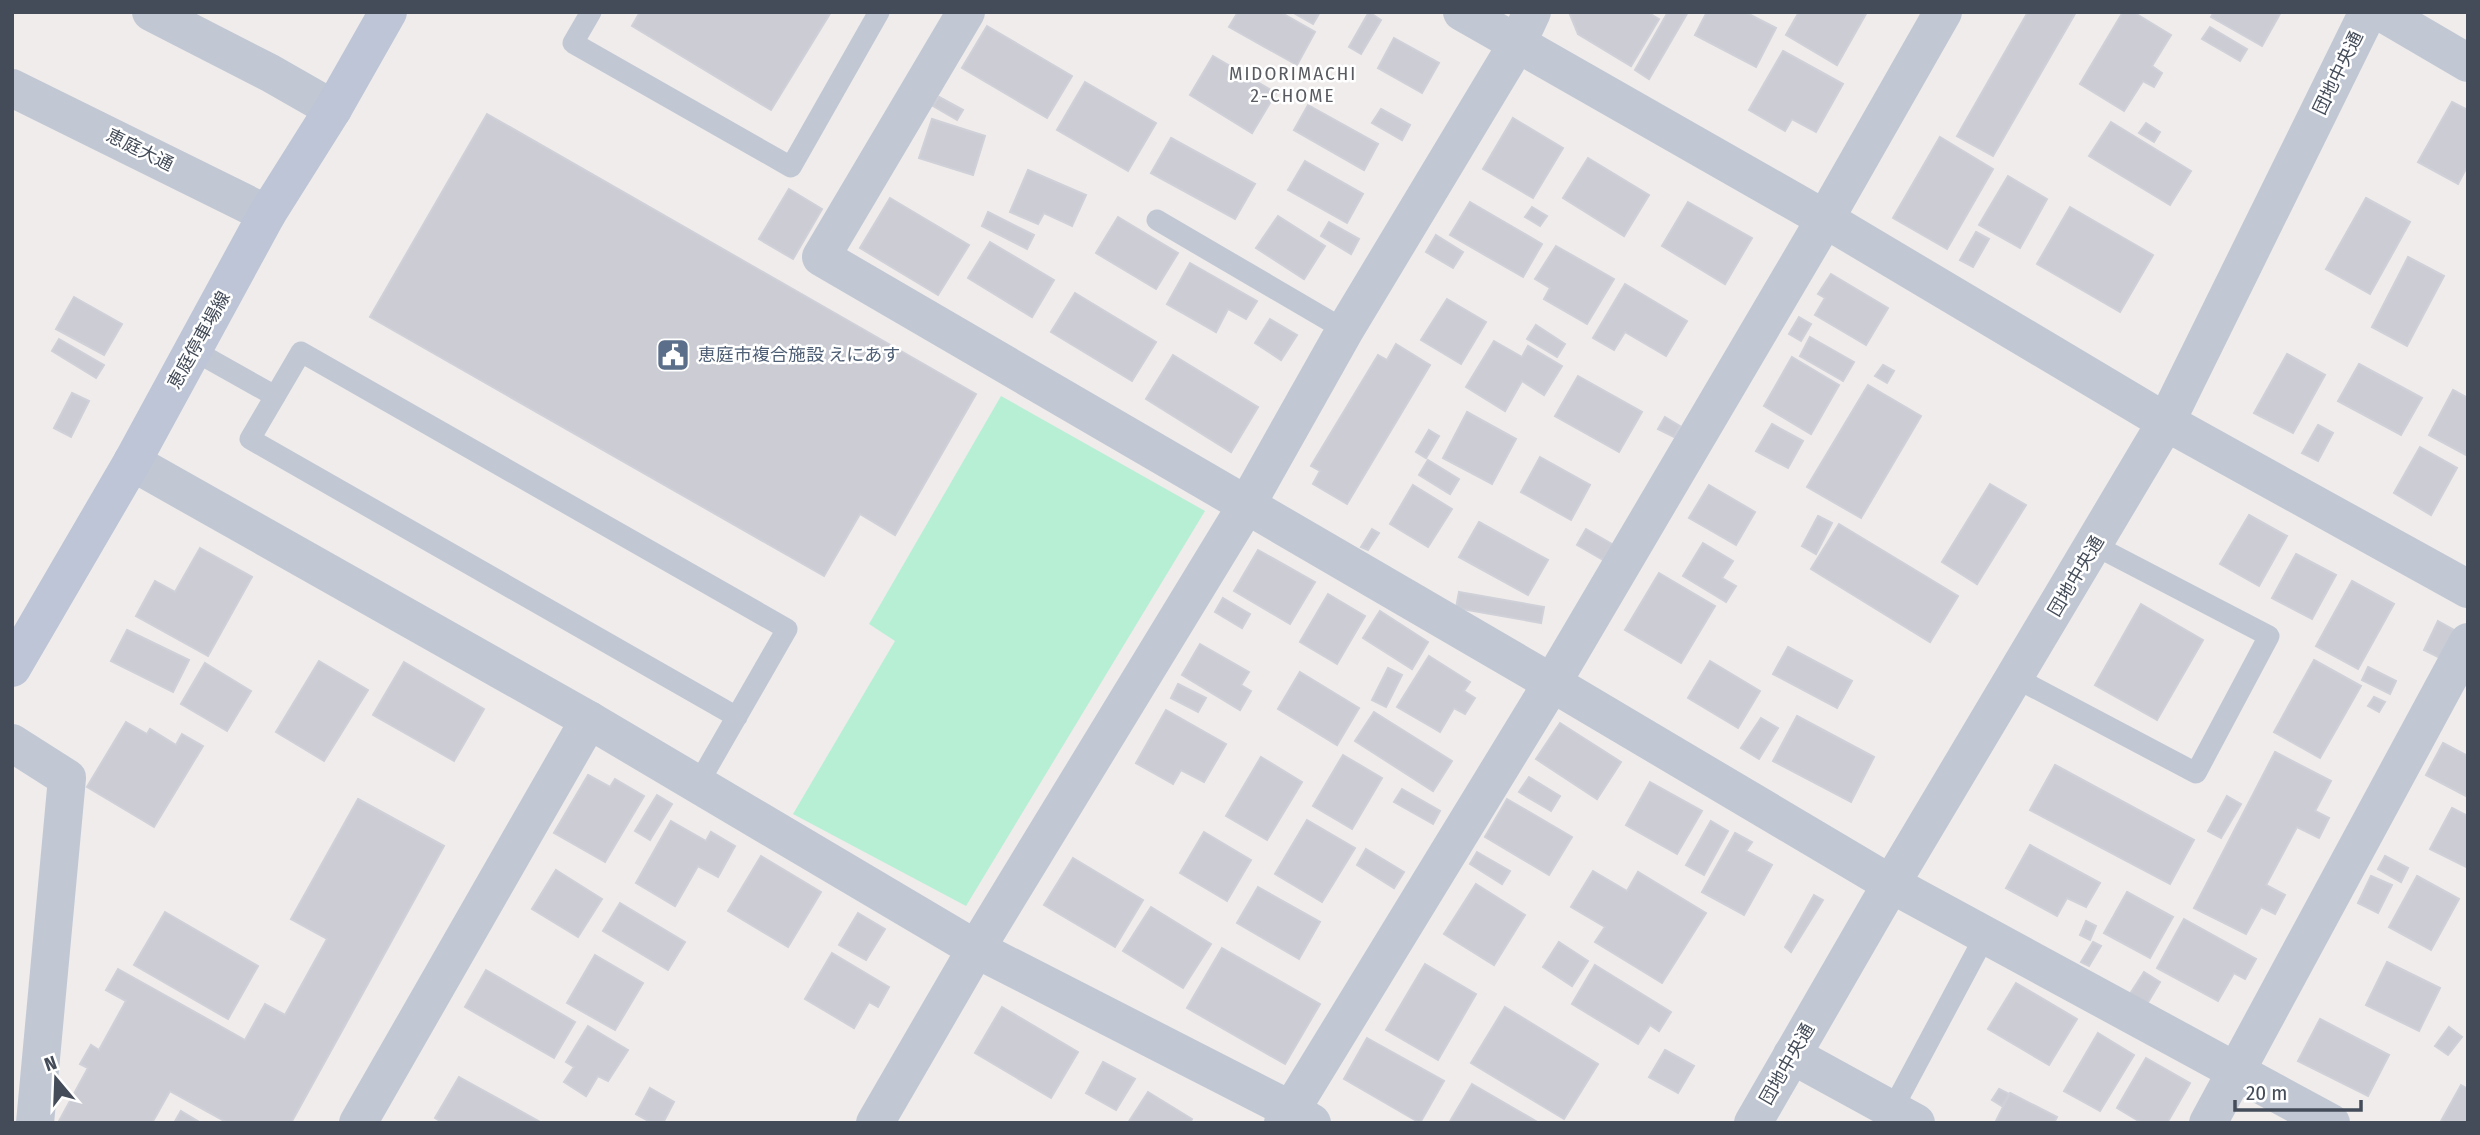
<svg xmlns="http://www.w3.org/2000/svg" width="2480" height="1135" viewBox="0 0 2480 1135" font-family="'Fira Sans Condensed','Noto Sans JP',sans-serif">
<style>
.green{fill:#b7efd5}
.building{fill:#cbccd4;stroke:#cfd0d8;stroke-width:2}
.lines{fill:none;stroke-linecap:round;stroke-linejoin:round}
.service{stroke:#c1c8d4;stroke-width:21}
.minor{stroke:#c1c8d4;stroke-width:38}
.tertiary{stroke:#c1c8d4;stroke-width:38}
.secondary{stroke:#bdc5d6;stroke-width:38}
.labels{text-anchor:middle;stroke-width:5;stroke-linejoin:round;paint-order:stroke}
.street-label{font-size:18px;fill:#444c59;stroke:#fff}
.service-label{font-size:18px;fill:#4e5e75;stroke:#fff;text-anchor:start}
.neighbourhood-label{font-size:19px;letter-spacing:2px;fill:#585b61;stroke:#fff}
</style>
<rect width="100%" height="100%" fill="#efeceb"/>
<!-- green -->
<path class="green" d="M1001,396L1205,511L966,906L793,814L895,641L869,624Z"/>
<!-- building -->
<g class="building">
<path d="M640,12H831L771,110L632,26Z"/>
<path d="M1238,12H1280L1315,32L1297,65L1229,27Z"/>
<path d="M1292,12H1320L1313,24Z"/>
<path d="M1369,12L1381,20L1361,54L1349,47Z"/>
<path d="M1569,12H1647L1659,19L1631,66L1578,34Z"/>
<path d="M1668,12H1688L1649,79L1635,70Z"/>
<path d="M1707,12H1745L1776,28L1756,67L1695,35Z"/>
<path d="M1799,12H1867L1837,65L1786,35Z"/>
<path d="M2028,12H2076L1993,156L1957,136Z"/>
<path d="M2123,12H2133L2171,35L2152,66L2162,73L2154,87L2143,81L2124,111L2080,84Z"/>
<path d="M2214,12H2281L2262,46L2211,17Z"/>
<path d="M987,26L1072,76L1047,118L962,68Z"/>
<path d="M2210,27L2247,49L2240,61L2202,39Z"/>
<path d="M1394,38L1439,63L1422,93L1378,68Z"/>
<path d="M1783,51L1843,84L1816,132L1792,119L1785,131L1749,110Z"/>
<path d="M1213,56L1276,93L1252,133L1190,95Z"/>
<path d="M1085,82L1156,123L1128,171L1057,130Z"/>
<path d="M939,97L963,110L957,120L933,106Z"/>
<path d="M2452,102L2468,110V165L2458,184L2418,162Z"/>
<path d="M1308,105L1378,144L1364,170L1294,130Z"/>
<path d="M1381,109L1410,125L1402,140L1372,123Z"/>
<path d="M487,114L976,394L895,535L860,514L824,576L370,317Z"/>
<path d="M1513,118L1563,148L1533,198L1483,169Z"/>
<path d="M932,119L985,136L973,175L919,158Z"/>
<path d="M2111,122L2191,171L2170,205L2089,156Z"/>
<path d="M2146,123L2160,132L2154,142L2139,133Z"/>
<path d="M1940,137L1993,169L1947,249L1893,218Z"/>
<path d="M1171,138L1255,184L1235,219L1151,173Z"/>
<path d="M1588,158L1649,195L1624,236L1563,198Z"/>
<path d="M1305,161L1363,194L1347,223L1288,190Z"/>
<path d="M1028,170L1086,195L1072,226L1044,213L1038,224L1010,212Z"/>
<path d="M2008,176L2047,199L2020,248L1979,225Z"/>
<path d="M789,189L822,209L793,259L759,239Z"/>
<path d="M890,198L969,245L938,295L860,248Z"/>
<path d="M2366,198L2410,222L2370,294L2326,269Z"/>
<path d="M1470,202L1542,244L1523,277L1450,235Z"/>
<path d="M1688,202L1752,238L1725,284L1662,246Z"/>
<path d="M1532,207L1547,216L1540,226L1525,217Z"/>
<path d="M2070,207L2153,255L2120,312L2037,264Z"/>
<path d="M988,212L1034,235L1027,249L982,226Z"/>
<path d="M1278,216L1325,246L1304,279L1256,248Z"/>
<path d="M1118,217L1178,253L1156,289L1096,253Z"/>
<path d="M1329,222L1359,239L1351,254L1321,236Z"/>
<path d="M1976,232L1989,239L1973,267L1960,260Z"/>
<path d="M1436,235L1463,252L1453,268L1426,252Z"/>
<path d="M990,242L1054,280L1032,317L968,278Z"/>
<path d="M1556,246L1614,279L1587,324L1544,299L1550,288L1535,279Z"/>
<path d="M2408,257L2444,276L2407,346L2372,327Z"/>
<path d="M1190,263L1257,301L1246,319L1228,309L1216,332L1167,304Z"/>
<path d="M1831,274L1888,308L1866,345L1815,315L1825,298L1818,294Z"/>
<path d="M1625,284L1687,321L1666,356L1625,332L1614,350L1593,338Z"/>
<path d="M1075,293L1156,342L1132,381L1051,332Z"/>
<path d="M74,297L122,324L104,355L56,329Z"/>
<path d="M1447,299L1486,322L1461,364L1421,340Z"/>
<path d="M1799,317L1811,324L1801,341L1789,334Z"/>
<path d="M1270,319L1297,335L1281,360L1255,343Z"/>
<path d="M1536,325L1565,344L1557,357L1527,339Z"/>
<path d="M1810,337L1854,362L1843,381L1800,356Z"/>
<path d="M59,339L104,365L96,378L52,351Z"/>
<path d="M1494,341L1522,357L1528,346L1562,366L1544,395L1522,381L1505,411L1466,387Z"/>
<path d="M1396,344L1430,365L1347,504L1313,484L1320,471L1311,466L1378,355L1387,360Z"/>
<path d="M2287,354L2325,375L2293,433L2254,413Z"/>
<path d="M1173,355L1258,407L1231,452L1146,399Z"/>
<path d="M1792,357L1839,385L1811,434L1764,406Z"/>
<path d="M2359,364L2422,398L2401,435L2338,401Z"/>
<path d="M1883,365L1894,371L1887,383L1875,376Z"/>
<path d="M1578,376L1642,412L1619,452L1555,416Z"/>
<path d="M1868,385L1921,416L1861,518L1807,487Z"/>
<path d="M2453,390L2468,398V456L2429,435Z"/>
<path d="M72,393L89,401L71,437L54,428Z"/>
<path d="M1467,412L1516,439L1492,484L1443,458Z"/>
<path d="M1665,417L1680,426L1674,437L1658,429Z"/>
<path d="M1772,424L1803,441L1788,468L1756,451Z"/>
<path d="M2318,425L2333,433L2318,461L2302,453Z"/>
<path d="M1429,430L1439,436L1426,458L1416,452Z"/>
<path d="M2420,447L2457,468L2431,515L2394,493Z"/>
<path d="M1540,457L1590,485L1571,520L1521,492Z"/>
<path d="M1428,460L1459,479L1450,494L1419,475Z"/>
<path d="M1990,484L2026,505L1977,584L1942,562Z"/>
<path d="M1413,485L1452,509L1428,547L1390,524Z"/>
<path d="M1709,485L1755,512L1736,545L1689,518Z"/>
<path d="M2249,515L2287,536L2259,586L2220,564Z"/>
<path d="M1818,516L1832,523L1816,554L1802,546Z"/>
<path d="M1479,522L1548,560L1528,595L1459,557Z"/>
<path d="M1839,524L1958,596L1930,642L1811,569Z"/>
<path d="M1372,529L1379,533L1368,550L1361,547Z"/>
<path d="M1586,529L1612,544L1603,560L1577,545Z"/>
<path d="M1703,543L1733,561L1722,578L1736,586L1726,602L1683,576Z"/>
<path d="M200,548L252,577L208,656L136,616L155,581L175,592Z"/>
<path d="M1258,550L1315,582L1290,624L1234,591Z"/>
<path d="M2296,554L2336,575L2312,619L2272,598Z"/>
<path d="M1659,573L1715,606L1681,663L1625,630Z"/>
<path d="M2352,581L2394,604L2358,669L2316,646Z"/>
<path d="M1459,592L1544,607L1541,623L1456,608Z"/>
<path d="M1328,594L1365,616L1337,664L1300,642Z"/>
<path d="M1223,598L1250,614L1242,628L1215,612Z"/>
<path d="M2141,604L2203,640L2157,720L2095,685Z"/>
<path d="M1380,611L1428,642L1412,669L1363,638Z"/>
<path d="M2438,621L2454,630L2440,658L2424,650Z"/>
<path d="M127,630L189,660L173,692L111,661Z"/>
<path d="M1200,644L1249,672L1241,685L1251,691L1240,710L1182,675Z"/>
<path d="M1788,647L1852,681L1837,708L1773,674Z"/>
<path d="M1429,656L1470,682L1464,691L1475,698L1465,714L1454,708L1440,732L1397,707Z"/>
<path d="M2314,660L2361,686L2320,758L2274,732Z"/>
<path d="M319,661L368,690L324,761L276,732Z"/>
<path d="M1710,661L1760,691L1738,728L1688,698Z"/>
<path d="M404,662L484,709L454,761L373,715Z"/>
<path d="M205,663L251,691L227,731L181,704Z"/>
<path d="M2368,667L2396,681L2390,694L2362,680Z"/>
<path d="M1388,668L1402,675L1386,707L1372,700Z"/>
<path d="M1300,672L1359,708L1337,745L1278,709Z"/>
<path d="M1178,684L1206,698L1198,712L1171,698Z"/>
<path d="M2374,697L2385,702L2379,712L2368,706Z"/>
<path d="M1166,710L1226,744L1204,782L1181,770L1173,784L1136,763Z"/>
<path d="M1374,712L1452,761L1433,791L1355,741Z"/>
<path d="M1797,716L1874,757L1851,802L1773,761Z"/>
<path d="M1761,718L1778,728L1759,759L1741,748Z"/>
<path d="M126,722L147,734L150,729L176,745L182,734L203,746L154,827L87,787Z"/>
<path d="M1560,723L1621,762L1597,799L1536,759Z"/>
<path d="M2443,743L2468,756V797L2426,775Z"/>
<path d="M2275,752L2331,781L2315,811L2329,818L2319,838L2297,827L2266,885L2285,895L2275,914L2261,907L2246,934L2194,908Z"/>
<path d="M1343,755L1382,778L1352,829L1313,806Z"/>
<path d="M1261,757L1302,782L1267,840L1226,816Z"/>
<path d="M2055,765L2194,840L2170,884L2030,810Z"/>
<path d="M588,775L610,787L615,779L644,796L605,862L554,833Z"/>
<path d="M1529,777L1560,796L1551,811L1519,792Z"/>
<path d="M1650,782L1702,811L1677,854L1626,825Z"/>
<path d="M1402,789L1440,811L1433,824L1394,802Z"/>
<path d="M657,795L672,804L650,840L635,831Z"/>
<path d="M2227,796L2241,804L2221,838L2208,831Z"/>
<path d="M358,799L444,846L291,1123H228L170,1091L152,1123H58L88,1068L80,1064L91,1045L99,1050L126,1001L106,990L118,969L245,1040L265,1004L285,1015L327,939L291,919Z"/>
<path d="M1507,799L1572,837L1549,875L1485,837Z"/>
<path d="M2452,808L2468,816V868L2430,849Z"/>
<path d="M1307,820L1355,848L1322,902L1275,874Z"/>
<path d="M671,821L706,841L711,832L735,846L718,877L698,866L675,906L636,883Z"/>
<path d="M1711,821L1728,831L1704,875L1686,865Z"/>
<path d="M1204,832L1251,860L1227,901L1180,873Z"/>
<path d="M1735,833L1752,842L1746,851L1772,865L1744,915L1702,892Z"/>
<path d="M2030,845L2100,883L2086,907L2067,898L2057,916L2006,888Z"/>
<path d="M1366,849L1404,872L1394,888L1357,865Z"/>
<path d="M1477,852L1510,871L1502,884L1470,864Z"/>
<path d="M761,856L821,892L788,947L728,911Z"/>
<path d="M2385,856L2408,868L2401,882L2378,869Z"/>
<path d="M1073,858L1143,900L1115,947L1044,905Z"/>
<path d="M556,870L602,899L578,937L532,909Z"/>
<path d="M1593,871L1627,891L1638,872L1706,913L1662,983L1595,942L1605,927L1571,907Z"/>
<path d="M2371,876L2392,885L2378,913L2358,903Z"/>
<path d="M2417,876L2459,899L2431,950L2389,927Z"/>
<path d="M1476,884L1525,915L1494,965L1444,934Z"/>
<path d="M1258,887L1320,922L1299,959L1237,923Z"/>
<path d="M2127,892L2173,917L2150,958L2104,933Z"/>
<path d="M1814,895L1823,900L1791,952L1785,947Z"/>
<path d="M620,903L685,942L668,970L603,931Z"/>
<path d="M1151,907L1211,944L1183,988L1123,951Z"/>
<path d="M165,912L258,966L228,1019L134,965Z"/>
<path d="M858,913L885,929L866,960L839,945Z"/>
<path d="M2184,919L2256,959L2245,979L2234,973L2218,1001L2157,968Z"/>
<path d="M2086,921L2096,926L2090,940L2080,935Z"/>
<path d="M1559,942L1588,961L1572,986L1543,967Z"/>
<path d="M2093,942L2101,946L2089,966L2081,962Z"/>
<path d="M1222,948L1320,1004L1285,1064L1187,1008Z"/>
<path d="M832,953L889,987L878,1007L869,1002L854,1028L805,999Z"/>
<path d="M595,955L643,983L615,1030L567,1003Z"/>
<path d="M2387,962L2440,988L2419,1031L2366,1005Z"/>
<path d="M1425,964L1476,994L1438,1060L1386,1030Z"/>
<path d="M1595,965L1671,1012L1659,1031L1650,1025L1638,1044L1572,1004Z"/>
<path d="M486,970L575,1022L554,1058L465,1007Z"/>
<path d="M2144,972L2160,982L2147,1004L2130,994Z"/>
<path d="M2016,983L2077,1019L2049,1065L1988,1029Z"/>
<path d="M1002,1007L1078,1052L1051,1098L975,1053Z"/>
<path d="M1505,1007L1598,1064L1564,1119L1471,1063Z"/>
<path d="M2320,1019L2389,1055L2368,1096L2298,1061Z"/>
<path d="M588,1026L628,1050L608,1081L598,1076L586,1096L564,1082L574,1067L566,1062Z"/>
<path d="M2449,1027L2462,1037L2448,1055L2435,1046Z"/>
<path d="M2098,1033L2134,1055L2100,1111L2064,1091Z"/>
<path d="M1367,1038L1444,1081L1420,1123L1344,1079Z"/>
<path d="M1665,1050L1694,1066L1678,1093L1649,1077Z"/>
<path d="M2146,1058L2190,1083L2167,1123H2142L2117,1108Z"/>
<path d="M1103,1062L1135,1079L1116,1110L1086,1093Z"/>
<path d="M459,1077L542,1123H443L435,1118Z"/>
<path d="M1472,1084L1539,1123H1449Z"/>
<path d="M2461,1085L2468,1089V1123H2440Z"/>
<path d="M650,1088L674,1102L663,1123H652L636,1114Z"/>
<path d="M1999,1089L2009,1094L2002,1106L1992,1100Z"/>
<path d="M1148,1092L1192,1119L1190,1123H1128Z"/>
<path d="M2010,1093L2057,1117L2054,1123H1995Z"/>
<path d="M181,1111L201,1123H174Z"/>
</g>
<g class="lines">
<!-- service -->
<g class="service">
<path d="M591,12L573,43L791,167L879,12"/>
<path d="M1157,220L1345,330"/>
<path d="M193,350L275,396"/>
<path d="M2014,677L2196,773L2269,636L2094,545"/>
<path d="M698,784L787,629L301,352L250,439L737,717"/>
<path d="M1892,1110L1985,936"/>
</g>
<!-- minor -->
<g class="minor">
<path d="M966,12L821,257L1552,683L1891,884L2331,1123"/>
<path d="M2381,12L2468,63"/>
<path d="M132,462L589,720L976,949L1291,1110L1312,1123"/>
<path d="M12,743L67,778L35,1123"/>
<path d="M1792,1055L1916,1123"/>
<path d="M358,1123L589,720"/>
<path d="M875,1123L976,949L1246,506L1345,330L1517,44L1532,12"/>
<path d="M1283,1123L1552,683L1825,219L1943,12"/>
<path d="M2208,1123L2468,642"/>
</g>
<!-- tertiary -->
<g class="tertiary">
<path d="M151,12L270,73L333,109"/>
<path d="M1462,12L1825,219L2166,422L2468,589"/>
<path d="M12,88L267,214"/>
<path d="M1753,1123L1891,884L2166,422L2368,12"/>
</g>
<!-- secondary -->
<path class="secondary" d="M12,668L132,462L267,214L333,109L388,12"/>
</g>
<!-- icons -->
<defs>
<symbol id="civic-square" viewBox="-11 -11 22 22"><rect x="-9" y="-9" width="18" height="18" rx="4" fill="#5c6f8a" stroke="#fff"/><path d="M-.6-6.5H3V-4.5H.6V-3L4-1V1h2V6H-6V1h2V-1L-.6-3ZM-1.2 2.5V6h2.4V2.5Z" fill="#fff"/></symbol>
</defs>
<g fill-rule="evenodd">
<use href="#civic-square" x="654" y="336" width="38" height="38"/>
</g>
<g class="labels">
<!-- street labels -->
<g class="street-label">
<text transform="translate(2338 73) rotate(-64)" y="6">団地中央通</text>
<text transform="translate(140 150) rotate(26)" y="6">恵庭大通</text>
<text transform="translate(199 340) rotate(-61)" y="6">恵庭停車場線</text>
<text transform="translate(2076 576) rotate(-59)" y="6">団地中央通</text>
<text transform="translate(1787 1064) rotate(-60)" y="6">団地中央通</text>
</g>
<!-- service labels -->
<g class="service-label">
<text x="698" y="361">恵庭市複合施設 えにあす</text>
</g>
<!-- neighbourhood labels -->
<g class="neighbourhood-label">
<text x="1293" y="80">MIDORIMACHI<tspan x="1293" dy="22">2-CHOME</tspan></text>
</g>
</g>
<!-- border -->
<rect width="2480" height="1135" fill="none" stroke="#444c59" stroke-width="28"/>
<!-- north arrow -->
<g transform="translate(56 1079) rotate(341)" stroke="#ffffff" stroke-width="5" paint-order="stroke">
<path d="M0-5L12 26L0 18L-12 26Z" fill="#444c59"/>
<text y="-10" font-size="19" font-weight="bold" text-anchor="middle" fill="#444c59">N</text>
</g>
<!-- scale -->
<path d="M2235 1100v10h126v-10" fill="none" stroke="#444c59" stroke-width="3.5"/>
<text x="2246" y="1100" font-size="21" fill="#444c59" stroke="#ffffff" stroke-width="5" paint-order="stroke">20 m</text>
</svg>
